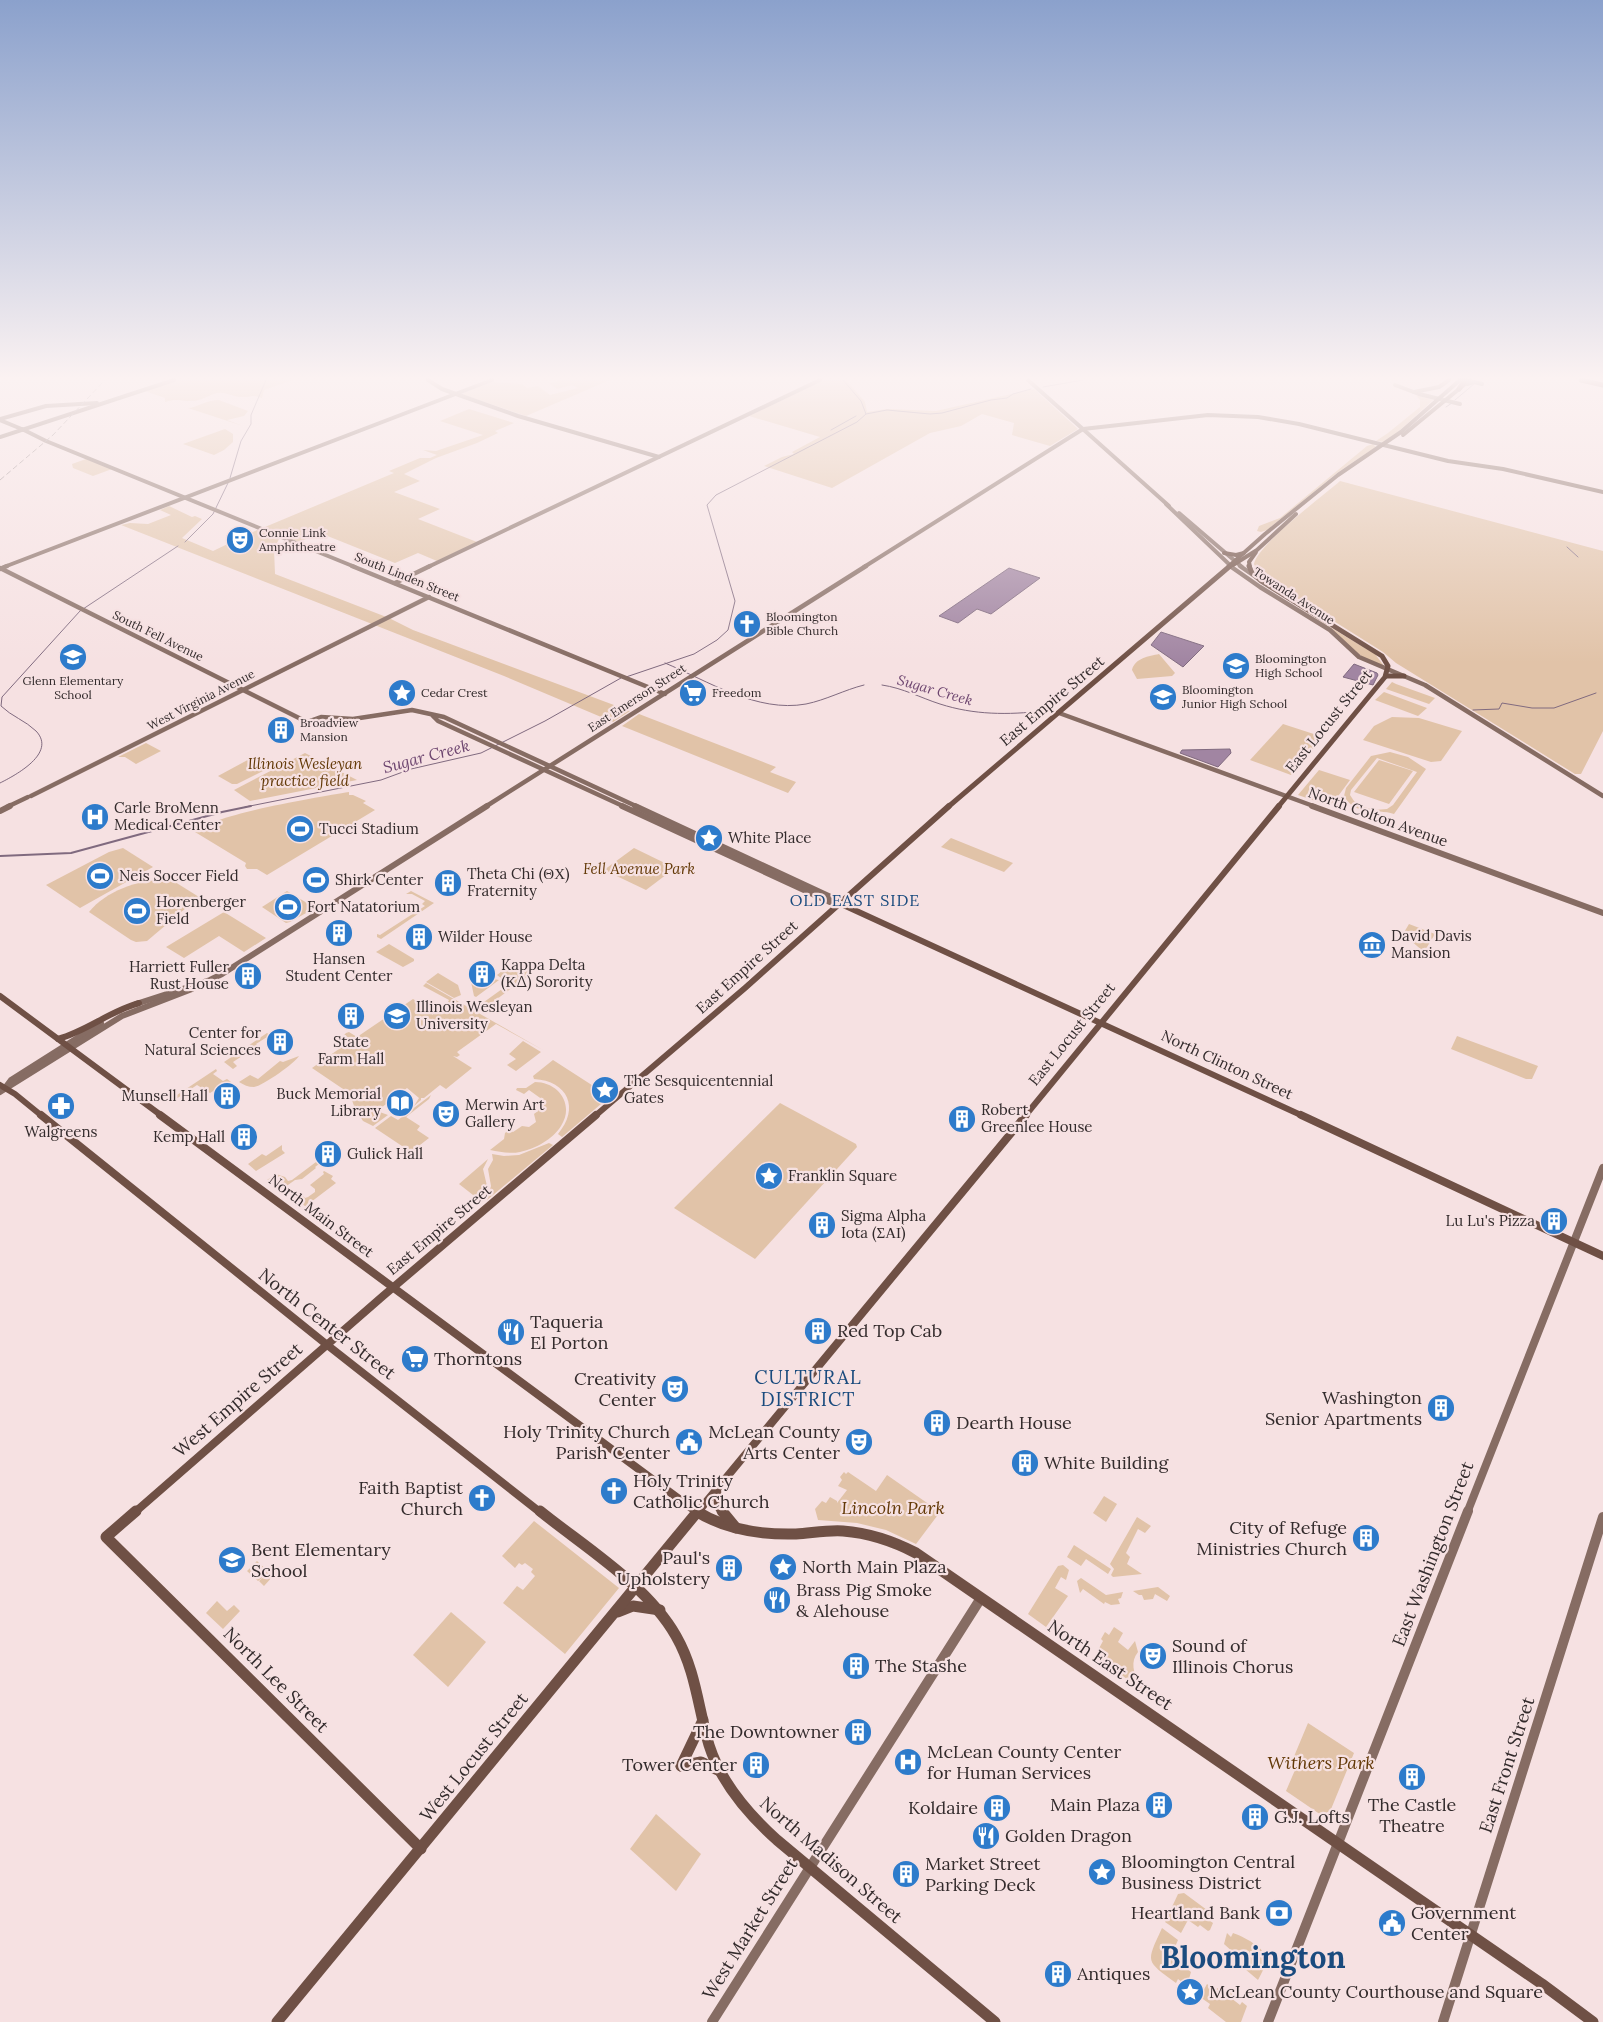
<svg xmlns="http://www.w3.org/2000/svg" width="1603" height="2022" viewBox="0 0 1603 2022" font-family="Lora,serif">
<style>
.green{fill:#e1c3a8;fill-rule:evenodd}
.water{fill:#a185a2;stroke:#806a7f}
.lines{fill:none;stroke-linecap:round;stroke-linejoin:round}
.stream-far1{stroke:#806a7f;stroke-width:1}
.stream{stroke:#806a7f;stroke-width:2}
.secondary-far4{stroke:#866c63;stroke-width:4}
.secondary-far3{stroke:#866c63;stroke-width:4.5}
.secondary-far2{stroke:#866c63;stroke-width:6}
.secondary-far1{stroke:#866c63;stroke-width:8}
.secondary{stroke:#866c63;stroke-width:10}
.primary-far4{stroke:#6f5045;stroke-width:4}
.primary-far3{stroke:#6f5045;stroke-width:5}
.primary-far2{stroke:#6f5045;stroke-width:6}
.primary-far1{stroke:#6f5045;stroke-width:8}
.primary{stroke:#6f5045;stroke-width:11}
.highway{stroke:#5a382c;stroke-width:5}
.rail{stroke:#928384;stroke-width:1;stroke-dasharray:5.5 3;stroke-linecap:butt}
.labels{text-anchor:middle;stroke-width:4.5;stroke-linejoin:round;paint-order:stroke}
.far-poi-label{font-size:12px;fill:#332b2c;stroke:#f6e1e2;text-anchor:start}
.far-street-label{font-size:12px;fill:#332b2c;stroke:#f6e1e2}
.far-water-label{font-size:14px;font-style:italic;fill:#6d456f;stroke:#f6e1e2}
.street-label{font-size:15px;fill:#332b2c;stroke:#f6e1e2}
.park-label{font-size:15px;font-style:italic;fill:#633907;stroke:#f6e1e2}
.poi-label{font-size:15px;fill:#332b2c;stroke:#f6e1e2;text-anchor:start}
.water-label{font-size:16px;font-style:italic;fill:#6d456f;stroke:#f6e1e2}
.neighbourhood-label{font-size:16px;letter-spacing:1px;fill:#1a4b7e;stroke:#f6e1e2}
.near-poi-label{font-size:18px;fill:#332b2c;stroke:#f6e1e2;text-anchor:start}
.near-street-label{font-size:18px;fill:#332b2c;stroke:#f6e1e2}
.near-park-label{font-size:18px;font-style:italic;fill:#633907;stroke:#f6e1e2}
.near-neighbourhood-label{font-size:19px;letter-spacing:1px;fill:#1a4b7e;stroke:#f6e1e2}
.near-town-label{font-size:30px;font-weight:bold;fill:#1a4b7e;stroke:#f6e1e2}
</style>
<rect width="100%" height="100%" fill="#f6e1e2"/>
<!-- green -->
<g class="green">
<path d="M179,380H293L264,390L262,398C250,394 254,397 243,397C235,398 226,391 217,393C209,395 199,402 191,401C179,401 177,398 165,402V398L145,391Z"/>
<path d="M564,380H610L526,416L461,394L492,382L522,384L527,388L538,386L550,395L578,388L572,385L557,389L549,383Z"/>
<path d="M824,380H846L865,402L867,412L887,409L936,411L1034,389L1078,429L1050,446L1012,435L1014,423L982,414L961,426L930,433L832,488L764,466L782,457L794,454L792,452L820,437L749,416Z"/>
<path d="M1416,395L1433,400L1398,432L1384,442L1376,441L1388,433L1420,407V400Z"/>
<path d="M219,400L248,411L244,416L227,420L243,426L188,408C196,408 206,400 219,400Z"/>
<path d="M469,409L514,423L495,431L498,433L477,443L436,458L404,474L420,481L394,492L440,509L418,519L477,542L437,561L418,553L395,563L320,533L299,542L265,527L394,473L389,471L420,458H430L437,455L423,450L436,451L483,435L440,421Z"/>
<path d="M225,429L233,434V442L224,450L214,455L183,444Z"/>
<path d="M1373,444L1376,447L1337,473L1267,530L1261,532L1257,531L1259,526L1280,518L1367,446Z"/>
<path d="M86,459L112,469L93,476L73,468L72,464Z"/>
<path d="M1340,481L1603,551V731L1581,774H1575L1396,663L1383,652L1259,574L1254,564C1257,545 1323,496 1340,481Z"/>
<path d="M169,506L192,517L195,516L202,519L182,538L213,551L257,530L267,534V536L279,539L274,549L275,574L389,618L413,630L630,711L613,722L504,676L121,525L130,523L148,524L171,515L160,510Z"/>
<path d="M1298,608L1375,654L1384,666L1368,661Z"/>
<path d="M1159,654L1175,673L1172,676L1137,679L1132,670C1135,658 1149,656 1159,654Z"/>
<path d="M1392,682L1396,684L1435,698L1429,704L1386,689Z"/>
<path d="M1384,692L1427,708L1418,716L1375,700Z"/>
<path d="M639,714L776,767L770,772L796,782L788,793L622,726Z"/>
<path d="M1392,717L1419,718L1462,731L1441,761L1431,762L1363,740L1374,726Z"/>
<path d="M1283,724L1323,737L1291,775L1250,760Z"/>
<path d="M146,743L161,751L136,764L125,757H118Z"/>
<path d="M1390,752L1408,757L1426,769L1394,814C1376,808 1356,817 1344,796L1346,788L1371,756ZM1377,758L1417,772L1393,805L1387,809L1375,810L1364,807L1354,801L1350,795L1351,790Z"/>
<path d="M305,753L357,780L250,801L234,790Z"/>
<path d="M255,756L273,766L237,784H232L218,776Z"/>
<path d="M1379,760L1413,771L1389,804L1354,792Z"/>
<path d="M1319,770L1350,780L1336,799L1343,804L1334,801L1330,806L1298,795Z"/>
<path d="M349,792V795H353L366,801L363,803L375,810L267,875L257,869H247L245,866L246,863L195,832C213,814 319,797 349,792Z"/>
<path d="M951,838L1013,863L1004,872L941,847Z"/>
<path d="M123,848L153,867L80,908L46,885L109,852Z"/>
<path d="M634,848L675,868L646,890L604,870Z"/>
<path d="M164,880L175,882L199,897L147,941L136,942L131,940L89,912C106,891 137,880 164,880Z"/>
<path d="M287,891L312,906L315,908L290,922L286,923L262,907Z"/>
<path d="M411,891L434,903L381,939L377,937V934L380,935L425,906L422,904L425,901L412,894H406Z"/>
<path d="M224,912L266,938L244,952L219,936L184,958L166,947Z"/>
<path d="M1409,924L1435,934L1424,952L1403,934Z"/>
<path d="M389,944L414,959V961L403,967L376,952Z"/>
<path d="M539,961L544,964L489,1005L484,1002L509,984L497,975L506,968L523,973Z"/>
<path d="M438,973L458,985L461,995L454,998L426,982Z"/>
<path d="M490,974L488,978L499,980L476,997L474,996L471,982L476,978L481,981Z"/>
<path d="M426,983L543,1050L496,1024L457,1052L460,1055L457,1057L453,1056L472,1068L446,1089L440,1085L424,1098H421V1100L414,1106L419,1098L407,1088L377,1111L388,1115L373,1126L363,1121L355,1109L351,1097L346,1091L312,1068L346,1044H343L349,1038L344,1035L346,1033L349,1032L357,1037L413,999L433,1011L432,1015L447,1004L449,1000L423,986Z"/>
<path d="M267,1033L273,1037H267L256,1044L259,1047H256L233,1062L237,1066L233,1069L224,1062Z"/>
<path d="M1457,1036L1538,1066L1532,1079H1526L1451,1049Z"/>
<path d="M523,1041L541,1052L516,1071L507,1065L516,1059L509,1054Z"/>
<path d="M299,1056C296,1062 263,1086 254,1087C248,1087 244,1085 239,1082L250,1075L258,1079L280,1061L283,1062Z"/>
<path d="M553,1060L598,1089L595,1096L601,1104L562,1137L558,1134C580,1108 568,1081 534,1079L533,1076Z"/>
<path d="M216,1069L217,1071L213,1074L223,1081L227,1079L231,1082L228,1084L226,1083L210,1093L197,1085L170,1103L168,1101Z"/>
<path d="M535,1082C558,1082 575,1104 561,1126C553,1139 535,1149 520,1152C510,1154 500,1152 490,1150L504,1139L505,1133L509,1130L513,1132L522,1126L529,1127L536,1122L534,1114L544,1106L540,1104L543,1100L529,1090L524,1094L516,1090L517,1088H526Z"/>
<path d="M431,1095L429,1099L406,1117L420,1126L417,1130L429,1138L411,1152L375,1128L391,1116L398,1120Z"/>
<path d="M780,1103L856,1144L857,1147L755,1259L674,1208Z"/>
<path d="M549,1143L553,1145L487,1200L491,1186L488,1169L493,1160L492,1154L504,1156L519,1155Z"/>
<path d="M282,1145V1150L285,1153L256,1171L248,1164L262,1154L266,1156Z"/>
<path d="M320,1159L323,1161L315,1167L316,1168L302,1179L295,1180L285,1187L290,1190L291,1192L287,1194L267,1180L276,1174L285,1177L288,1181L292,1180Z"/>
<path d="M488,1159L483,1169L487,1186L482,1202L459,1184Z"/>
<path d="M324,1171L333,1176L331,1179L336,1183L311,1202L313,1204L308,1208L290,1196L299,1192L305,1198L308,1197L315,1192V1189L310,1185L324,1174L323,1172Z"/>
<path d="M844,1472L846,1474L848,1472L876,1491L887,1475L940,1512L916,1544L886,1530L857,1523L818,1520L815,1509L822,1501L826,1503L830,1497L837,1501V1503L847,1490L838,1486L842,1480L840,1477Z"/>
<path d="M1104,1496L1117,1504L1106,1522L1093,1513Z"/>
<path d="M1137,1517L1151,1526L1145,1533L1138,1529L1126,1553L1130,1557L1127,1564L1142,1574L1113,1577L1111,1575L1114,1569L1110,1564Z"/>
<path d="M534,1521L619,1588L565,1654L503,1603L517,1586L523,1590L535,1576L531,1572L533,1569L525,1563L522,1565L519,1563L515,1568L502,1556Z"/>
<path d="M1074,1545L1111,1569L1108,1574L1086,1559L1081,1566L1067,1557Z"/>
<path d="M257,1561L273,1576L264,1586L259,1581L266,1575L258,1581L247,1571Z"/>
<path d="M1063,1565L1069,1570L1066,1580L1061,1577L1055,1588L1068,1596L1046,1627L1028,1614L1056,1569L1058,1566Z"/>
<path d="M1081,1578L1106,1595L1123,1592L1121,1598L1118,1599L1120,1604L1111,1605L1105,1602L1104,1604L1083,1589L1080,1593L1077,1581Z"/>
<path d="M1158,1587L1170,1596L1167,1601L1155,1594L1153,1599L1144,1600L1142,1595H1139L1133,1591Z"/>
<path d="M217,1601L227,1611L234,1605L240,1611L223,1629L206,1613Z"/>
<path d="M451,1612L486,1642L448,1687L413,1655Z"/>
<path d="M1114,1627L1123,1633L1118,1642L1128,1650L1135,1641L1138,1652C1130,1662 1134,1672 1138,1683L1142,1682L1145,1690L1152,1697L1095,1656L1103,1641L1101,1639L1105,1632L1109,1635Z"/>
<path d="M1308,1723L1354,1753L1327,1819L1286,1791L1295,1770L1290,1766Z"/>
<path d="M656,1814L701,1854L676,1891L630,1849Z"/>
<path d="M1184,1893L1207,1910L1210,1916L1209,1920L1213,1923L1210,1930L1208,1931L1200,1925L1198,1927L1188,1920L1181,1933L1165,1922L1178,1894Z"/>
<path d="M1162,1928L1178,1940L1172,1954L1183,1962L1182,1965L1191,1972L1187,1986L1178,1979L1176,1983C1145,1960 1146,1963 1162,1928Z"/>
<path d="M1227,1933L1231,1937L1233,1933C1242,1936 1267,1948 1266,1960C1266,1966 1261,1974 1258,1980L1245,1969L1243,1961L1224,1944Z"/>
<path d="M1207,1984L1216,1991L1217,1988L1228,1996L1232,1989L1233,1991L1231,1998L1240,2005L1242,2002L1247,2006L1241,2022H1226L1208,2008L1210,2004L1200,1997Z"/>
</g>
<!-- water -->
<g class="water">
<path d="M1009,568L1040,578L991,614L977,609L958,623L939,616Z"/>
<path d="M1161,632L1204,646L1183,667L1151,645Z"/>
<path d="M1354,664L1377,673L1378,675L1373,685L1343,677Z"/>
<path d="M1230,749L1231,753L1218,767L1180,753L1182,750Z"/>
</g>
<g class="lines">
<!-- stream-far1 -->
<g class="stream-far1">
<path d="M1043,387L1083,380"/>
<path d="M1455,400L1474,384"/>
<path d="M1446,407L1452,403"/>
<path d="M866,414L887,410L930,414L942,413L991,400L1007,398L1013,394L1031,389"/>
<path d="M831,430L856,416"/>
<path d="M230,478L241,441L251,424V415L266,380"/>
<path d="M185,542L213,514L228,483"/>
<path d="M1567,547L1578,557"/>
<path d="M665,663C708,681 757,713 806,704C826,700 844,690 864,685"/>
<path d="M626,677L694,654L717,640L728,630L735,601L707,505L716,495L857,422L866,414L861,401L843,380"/>
<path d="M882,685C903,688 921,698 940,704C974,715 1008,715 1043,711"/>
<path d="M1473,710L1499,709L1502,703L1532,708H1554L1596,693"/>
<path d="M0,783C16,775 57,753 36,731C26,721 11,716 1,706L2,697L80,611L178,546"/>
<path d="M245,807L381,780L411,769L481,753L545,721L621,678"/>
</g>
<!-- stream -->
<path class="stream" d="M0,856L71,853L222,812L251,806"/>
<!-- secondary-far4 -->
<g class="secondary-far4">
<path d="M428,380L442,389L518,416L659,457"/>
<path d="M1028,380L1169,506"/>
<path d="M1395,385L1419,394L1460,404"/>
<path d="M1414,392L1439,387L1449,380"/>
<path d="M0,419L46,406L97,403"/>
<path d="M0,420L24,430"/>
<path d="M22,429L46,441L355,567"/>
<path d="M0,437L174,380"/>
<path d="M1166,504L1232,567"/>
<path d="M1179,513L1242,567"/>
<path d="M4,567L492,380"/>
<path d="M428,567L820,380"/>
<path d="M864,567L1083,429L1208,415L1258,417L1299,424L1448,461L1503,469L1603,492"/>
</g>
<!-- secondary-far3 -->
<g class="secondary-far3">
<path d="M352,566L665,694"/>
<path d="M1230,566L1260,587L1330,630L1359,657L1425,685L1603,796"/>
<path d="M1240,566L1256,577"/>
<path d="M0,568L307,722L321,717L353,719L412,710L444,717L638,807"/>
<path d="M0,569L7,566"/>
<path d="M395,583L430,566"/>
<path d="M1059,713L1316,807"/>
<path d="M433,716L438,721L625,807"/>
<path d="M31,796L429,597"/>
<path d="M7,807L28,797"/>
<path d="M485,807L866,566"/>
</g>
<!-- secondary-far2 -->
<g class="secondary-far2">
<path d="M622,806L830,902L839,903"/>
<path d="M635,806L835,899L839,903"/>
<path d="M1312,806L1603,913"/>
<path d="M0,811L10,806"/>
<path d="M136,1004L210,980L222,974L487,806"/>
<path d="M5,1088L11,1080L101,1023"/>
<path d="M0,1092L122,1016L192,989"/>
</g>
<!-- secondary-far1 -->
<path class="secondary-far1" d="M1467,1513L1603,1168"/>
<!-- secondary -->
<g class="secondary">
<path d="M712,2022L981,1598"/>
<path d="M1268,2022L1468,1511"/>
<path d="M1443,2022L1603,1517"/>
</g>
<!-- primary-far4 -->
<g class="primary-far4">
<path d="M1467,384L1474,382L1482,384"/>
<path d="M1403,435L1470,380"/>
<path d="M1224,553L1236,555L1244,553"/>
<path d="M1233,565L1257,550L1296,514"/>
<path d="M1228,567L1265,534L1338,475L1401,432L1460,380"/>
<path d="M1250,567L1249,562L1256,552"/>
</g>
<!-- primary-far3 -->
<g class="primary-far3">
<path d="M1249,566L1252,573L1261,581L1382,656L1388,666L1385,677L1278,807"/>
<path d="M1386,676H1404"/>
<path d="M948,807L1230,566"/>
</g>
<!-- primary-far2 -->
<g class="primary-far2">
<path d="M839,903L1303,1116"/>
<path d="M0,996L162,1116"/>
<path d="M58,1039C87,1031 110,1011 139,1003"/>
<path d="M0,1085L15,1094L42,1116"/>
<path d="M595,1116L745,988L949,806"/>
<path d="M1025,1116L1279,806"/>
</g>
<!-- primary-far1 -->
<g class="primary-far1">
<path d="M41,1115L326,1344L541,1513"/>
<path d="M160,1115L698,1513"/>
<path d="M1301,1115L1603,1256"/>
<path d="M717,1488L718,1507L723,1513"/>
<path d="M134,1513L383,1296L596,1115"/>
<path d="M697,1513L1026,1115"/>
</g>
<!-- primary -->
<g class="primary">
<path d="M136,1511L106,1537L421,1849"/>
<path d="M540,1511C586,1548 647,1585 676,1636C696,1671 698,1708 709,1745C721,1783 748,1814 777,1840L995,2022"/>
<path d="M696,1511C726,1530 761,1535 796,1534C812,1533 827,1530 843,1531C869,1533 893,1541 916,1553L1542,1984L1593,2022"/>
<path d="M722,1511L736,1528"/>
<path d="M618,1612L633,1606L660,1610"/>
<path d="M681,1766L703,1720"/>
<path d="M681,1766L701,1762L720,1771"/>
<path d="M277,2022L698,1511"/>
</g>
<!-- highway -->
<g class="highway">
<path d="M1581,380L1603,385"/>
<path d="M1459,389L1465,380"/>
</g>
<!-- rail -->
<path class="rail" d="M0,480L53,435L105,380"/>
</g>
<!-- sky -->
<linearGradient id="sky" x2="0" y2="1"><stop stop-color="#8ba1cc"/><stop offset="0.57" stop-color="#fbf2f2"/><stop offset="1" stop-color="#fbf2f2" stop-opacity="0"/></linearGradient>
<rect width="1603" height="663" fill="url(#sky)"/>
<!-- icons -->
<defs>
<symbol id="theatre-disc" viewBox="-11 -11 22 22"><circle r="9.5" fill="#2d7bcb" stroke="#f6e1e2"/><path d="M-5-5.5Q0-4 5-5.5V0Q5 5 0 6Q-5 5-5 0ZM-3.3-2.5H-1v1.5H-3.3ZM1-2.5H3.3v1.5H1ZM-2.8 1Q0 5.5 2.8 1Z" fill="#fff"/></symbol>
<symbol id="church-disc" viewBox="-11 -11 22 22"><circle r="9.5" fill="#2d7bcb" stroke="#f6e1e2"/><path d="M-1.2-6h2.4v3.5h3.3v2.4h-3.3V6h-2.4V-.1h-3.3v-2.4h3.3Z" fill="#fff"/></symbol>
<symbol id="school-disc" viewBox="-11 -11 22 22"><circle r="9.5" fill="#2d7bcb" stroke="#f6e1e2"/><path d="M0-5L7-2L0 1L-7-2ZM-4 1L0 2.5L4 1V4Q0 6-4 4Z" fill="#fff"/></symbol>
<symbol id="sight-disc" viewBox="-11 -11 22 22"><circle r="9.5" fill="#2d7bcb" stroke="#f6e1e2"/><path d="M0-6L1.8-2.2L6-1.7L2.9 1.2L3.7 5.4L0 3.3L-3.7 5.4L-2.9 1.2L-6-1.7L-1.8-2.2Z" fill="#fff"/></symbol>
<symbol id="supermarket-disc" viewBox="-11 -11 22 22"><circle r="9.5" fill="#2d7bcb" stroke="#f6e1e2"/><path d="M-6-5.5h2.5l.6 2H6L4.5 2H-2.5L-4.4-4H-6ZM-1.5 3.2a1.3 1.3 0 1 0 .1 0ZM3 3.2a1.3 1.3 0 1 0 .1 0Z" fill="#fff"/></symbol>
<symbol id="building-disc" viewBox="-11 -11 22 22"><circle r="9.5" fill="#2d7bcb" stroke="#f6e1e2"/><path d="M-4-6H4V6H1V3H-1V6H-4ZM-2.5-4.3h1.7v1.8h-1.7ZM.8-4.3h1.7v1.8H.8ZM-2.5-1h1.7V.8h-1.7ZM.8-1h1.7V.8H.8Z" fill="#fff"/></symbol>
<symbol id="hospital-disc" viewBox="-11 -11 22 22"><circle r="9.5" fill="#2d7bcb" stroke="#f6e1e2"/><path d="M-5-5h3v3.5h4V-5h3V5h-3V1.5h-4V5h-3Z" fill="#fff"/></symbol>
<symbol id="stadium-disc" viewBox="-11 -11 22 22"><circle r="9.5" fill="#2d7bcb" stroke="#f6e1e2"/><path d="M0-5a6.5 5 0 1 0 0 10a6.5 5 0 1 0 0-10ZM-3.5-1.8h7v3.6h-7Z" fill="#fff"/></symbol>
<symbol id="museum-disc" viewBox="-11 -11 22 22"><circle r="9.5" fill="#2d7bcb" stroke="#f6e1e2"/><path d="M0-6L6-3V-2H-6V-3ZM-5-1h2V3h-2ZM-1-1h2V3h-2ZM3-1h2V3H3ZM-6 4H6V6H-6Z" fill="#fff"/></symbol>
<symbol id="university-disc" viewBox="-11 -11 22 22"><circle r="9.5" fill="#2d7bcb" stroke="#f6e1e2"/><path d="M0-5L7-2L0 1L-7-2ZM-4 1L0 2.5L4 1V4Q0 6-4 4Z" fill="#fff"/></symbol>
<symbol id="library-disc" viewBox="-11 -11 22 22"><circle r="9.5" fill="#2d7bcb" stroke="#f6e1e2"/><path d="M-6-4Q-3-5.5-.7-3.5V5Q-3 3-6 4ZM6-4Q3-5.5 .7-3.5V5Q3 3 6 4Z" fill="#fff"/></symbol>
<symbol id="pharmacy-disc" viewBox="-11 -11 22 22"><circle r="9.5" fill="#2d7bcb" stroke="#f6e1e2"/><path d="M-2-6h4v4h4v4h-4v4h-4v-4h-4v-4h4Z" fill="#fff"/></symbol>
<symbol id="restaurant-disc" viewBox="-11 -11 22 22"><circle r="9.5" fill="#2d7bcb" stroke="#f6e1e2"/><path d="M-5-6h1v4h1v-4h1v4h1v-4h1v5L-1.5 .5V6h-2V.5L-5-1ZM5-6V6H3V1.5H1.5Q1.5-4 5-6Z" fill="#fff"/></symbol>
<symbol id="civic-disc" viewBox="-11 -11 22 22"><circle r="9.5" fill="#2d7bcb" stroke="#f6e1e2"/><path d="M-.6-6.5H3V-4.5H.6V-3L4-1V1h2V6H-6V1h2V-1L-.6-3ZM-1.2 2.5V6h2.4V2.5Z" fill="#fff"/></symbol>
<symbol id="bank-disc" viewBox="-11 -11 22 22"><circle r="9.5" fill="#2d7bcb" stroke="#f6e1e2"/><path d="M-6-4H6V4H-6ZM0-2.3a2.3 2.3 0 1 0 0 4.6a2.3 2.3 0 1 0 0-4.6Z" fill="#fff"/></symbol>
</defs>
<g fill-rule="evenodd">
<use href="#theatre-disc" x="224" y="524" width="32" height="32"/>
<use href="#church-disc" x="731" y="608" width="32" height="32"/>
<use href="#school-disc" x="57" y="641" width="32" height="32"/>
<use href="#school-disc" x="1220" y="650" width="32" height="32"/>
<use href="#sight-disc" x="386" y="677" width="32" height="32"/>
<use href="#supermarket-disc" x="677" y="677" width="32" height="32"/>
<use href="#school-disc" x="1147" y="681" width="32" height="32"/>
<use href="#building-disc" x="265" y="714" width="32" height="32"/>
<use href="#hospital-disc" x="79" y="801" width="32" height="32"/>
<use href="#stadium-disc" x="284" y="813" width="32" height="32"/>
<use href="#sight-disc" x="693" y="822" width="32" height="32"/>
<use href="#stadium-disc" x="84" y="860" width="32" height="32"/>
<use href="#stadium-disc" x="300" y="864" width="32" height="32"/>
<use href="#building-disc" x="432" y="867" width="32" height="32"/>
<use href="#stadium-disc" x="272" y="891" width="32" height="32"/>
<use href="#stadium-disc" x="121" y="895" width="32" height="32"/>
<use href="#building-disc" x="323" y="917" width="32" height="32"/>
<use href="#building-disc" x="403" y="921" width="32" height="32"/>
<use href="#museum-disc" x="1356" y="929" width="32" height="32"/>
<use href="#building-disc" x="466" y="958" width="32" height="32"/>
<use href="#building-disc" x="232" y="960" width="32" height="32"/>
<use href="#building-disc" x="335" y="1000" width="32" height="32"/>
<use href="#university-disc" x="381" y="1000" width="32" height="32"/>
<use href="#building-disc" x="264" y="1026" width="32" height="32"/>
<use href="#sight-disc" x="589" y="1074" width="32" height="32"/>
<use href="#building-disc" x="211" y="1080" width="32" height="32"/>
<use href="#library-disc" x="384" y="1087" width="32" height="32"/>
<use href="#pharmacy-disc" x="45" y="1090" width="32" height="32"/>
<use href="#theatre-disc" x="430" y="1098" width="32" height="32"/>
<use href="#building-disc" x="946" y="1103" width="32" height="32"/>
<use href="#building-disc" x="228" y="1121" width="32" height="32"/>
<use href="#building-disc" x="312" y="1138" width="32" height="32"/>
<use href="#sight-disc" x="753" y="1160" width="32" height="32"/>
<use href="#building-disc" x="1538" y="1205" width="32" height="32"/>
<use href="#building-disc" x="806" y="1209" width="32" height="32"/>
<use href="#building-disc" x="802" y="1315" width="32" height="32"/>
<use href="#restaurant-disc" x="495" y="1316" width="32" height="32"/>
<use href="#supermarket-disc" x="399" y="1343" width="32" height="32"/>
<use href="#theatre-disc" x="659" y="1373" width="32" height="32"/>
<use href="#building-disc" x="1425" y="1392" width="32" height="32"/>
<use href="#building-disc" x="921" y="1407" width="32" height="32"/>
<use href="#civic-disc" x="673" y="1426" width="32" height="32"/>
<use href="#theatre-disc" x="843" y="1426" width="32" height="32"/>
<use href="#building-disc" x="1009" y="1447" width="32" height="32"/>
<use href="#church-disc" x="598" y="1475" width="32" height="32"/>
<use href="#church-disc" x="466" y="1482" width="32" height="32"/>
<use href="#building-disc" x="1350" y="1522" width="32" height="32"/>
<use href="#school-disc" x="216" y="1544" width="32" height="32"/>
<use href="#sight-disc" x="767" y="1551" width="32" height="32"/>
<use href="#building-disc" x="713" y="1552" width="32" height="32"/>
<use href="#restaurant-disc" x="761" y="1584" width="32" height="32"/>
<use href="#theatre-disc" x="1137" y="1640" width="32" height="32"/>
<use href="#building-disc" x="840" y="1650" width="32" height="32"/>
<use href="#building-disc" x="842" y="1716" width="32" height="32"/>
<use href="#hospital-disc" x="892" y="1746" width="32" height="32"/>
<use href="#building-disc" x="740" y="1749" width="32" height="32"/>
<use href="#building-disc" x="1396" y="1761" width="32" height="32"/>
<use href="#building-disc" x="1143" y="1789" width="32" height="32"/>
<use href="#building-disc" x="981" y="1792" width="32" height="32"/>
<use href="#building-disc" x="1239" y="1801" width="32" height="32"/>
<use href="#restaurant-disc" x="970" y="1820" width="32" height="32"/>
<use href="#sight-disc" x="1086" y="1856" width="32" height="32"/>
<use href="#building-disc" x="890" y="1858" width="32" height="32"/>
<use href="#bank-disc" x="1263" y="1897" width="32" height="32"/>
<use href="#civic-disc" x="1376" y="1907" width="32" height="32"/>
<use href="#building-disc" x="1042" y="1958" width="32" height="32"/>
<use href="#sight-disc" x="1174" y="1976" width="32" height="32"/>
</g>
<g class="labels">
<!-- far-poi labels -->
<g class="far-poi-label">
<text x="259" y="537">Connie Link<tspan x="259" dy="14">Amphitheatre</tspan></text>
<text x="766" y="621">Bloomington<tspan x="766" dy="14">Bible Church</tspan></text>
<text x="1255" y="663">Bloomington<tspan x="1255" dy="14">High School</tspan></text>
<text x="73" y="685" text-anchor="middle">Glenn Elementary<tspan x="73" dy="14">School</tspan></text>
<text x="1182" y="694">Bloomington<tspan x="1182" dy="14">Junior High School</tspan></text>
<text x="421" y="697">Cedar Crest</text>
<text x="712" y="697">Freedom</text>
<text x="300" y="727">Broadview<tspan x="300" dy="14">Mansion</tspan></text>
</g>
<!-- far-street labels -->
<g class="far-street-label">
<text transform="translate(407 577) rotate(22)" y="4">South Linden Street</text>
<text transform="translate(1294 596) rotate(33)" y="4">Towanda Avenue</text>
<text transform="translate(158 636) rotate(26)" y="4">South Fell Avenue</text>
<text transform="translate(637 698) rotate(-33)" y="4">East Emerson Street</text>
<text transform="translate(201 700) rotate(-27)" y="4">West Virginia Avenue</text>
</g>
<!-- far-water labels -->
<g class="far-water-label">
<text transform="translate(935 690) rotate(16)" y="5">Sugar Creek</text>
</g>
<!-- street labels -->
<g class="street-label">
<text transform="translate(1052 701) rotate(-40)" y="5">East Empire Street</text>
<text transform="translate(1329 721) rotate(-51)" y="5">East Locust Street</text>
<text transform="translate(1378 817) rotate(20)" y="5">North Colton Avenue</text>
<text transform="translate(747 967) rotate(-42)" y="5">East Empire Street</text>
<text transform="translate(1072 1034) rotate(-51)" y="5">East Locust Street</text>
<text transform="translate(1227 1065) rotate(25)" y="5">North Clinton Street</text>
<text transform="translate(321 1216) rotate(37)" y="5">North Main Street</text>
<text transform="translate(439 1230) rotate(-40)" y="5">East Empire Street</text>
</g>
<!-- park labels -->
<g class="park-label">
<text x="305" y="769">Illinois Wesleyan<tspan x="305" dy="17">practice field</tspan></text>
<text x="639" y="874">Fell Avenue Park</text>
</g>
<!-- poi labels -->
<g class="poi-label">
<text x="114" y="813">Carle BroMenn<tspan x="114" dy="17">Medical Center</tspan></text>
<text x="319" y="834">Tucci Stadium</text>
<text x="728" y="843">White Place</text>
<text x="467" y="879">Theta Chi (ΘΧ)<tspan x="467" dy="17">Fraternity</tspan></text>
<text x="119" y="881">Neis Soccer Field</text>
<text x="335" y="885">Shirk Center</text>
<text x="156" y="907">Horenberger<tspan x="156" dy="17">Field</tspan></text>
<text x="307" y="912">Fort Natatorium</text>
<text x="1391" y="941">David Davis<tspan x="1391" dy="17">Mansion</tspan></text>
<text x="438" y="942">Wilder House</text>
<text x="339" y="964" text-anchor="middle">Hansen<tspan x="339" dy="17">Student Center</tspan></text>
<text x="501" y="970">Kappa Delta<tspan x="501" dy="17">(ΚΔ) Sorority</tspan></text>
<text x="229" y="972" text-anchor="end">Harriett Fuller<tspan x="229" dy="17">Rust House</tspan></text>
<text x="416" y="1012">Illinois Wesleyan<tspan x="416" dy="17">University</tspan></text>
<text x="261" y="1038" text-anchor="end">Center for<tspan x="261" dy="17">Natural Sciences</tspan></text>
<text x="351" y="1047" text-anchor="middle">State<tspan x="351" dy="17">Farm Hall</tspan></text>
<text x="624" y="1086">The Sesquicentennial<tspan x="624" dy="17">Gates</tspan></text>
<text x="381" y="1099" text-anchor="end">Buck Memorial<tspan x="381" dy="17">Library</tspan></text>
<text x="208" y="1101" text-anchor="end">Munsell Hall</text>
<text x="465" y="1110">Merwin Art<tspan x="465" dy="17">Gallery</tspan></text>
<text x="981" y="1115">Robert<tspan x="981" dy="17">Greenlee House</tspan></text>
<text x="61" y="1137" text-anchor="middle">Walgreens</text>
<text x="225" y="1142" text-anchor="end">Kemp Hall</text>
<text x="347" y="1159">Gulick Hall</text>
<text x="788" y="1181">Franklin Square</text>
<text x="841" y="1221">Sigma Alpha<tspan x="841" dy="17">Iota (ΣΑΙ)</tspan></text>
<text x="1535" y="1226" text-anchor="end">Lu Lu's Pizza</text>
</g>
<!-- water labels -->
<g class="water-label">
<text transform="translate(426 756) rotate(-15)" y="6">Sugar Creek</text>
</g>
<!-- neighbourhood labels -->
<g class="neighbourhood-label">
<text x="855" y="906">OLD EAST SIDE</text>
</g>
<!-- near-poi labels -->
<g class="near-poi-label">
<text x="530" y="1328">Taqueria<tspan x="530" dy="21">El Porton</tspan></text>
<text x="837" y="1337">Red Top Cab</text>
<text x="434" y="1365">Thorntons</text>
<text x="656" y="1385" text-anchor="end">Creativity<tspan x="656" dy="21">Center</tspan></text>
<text x="1422" y="1404" text-anchor="end">Washington<tspan x="1422" dy="21">Senior Apartments</tspan></text>
<text x="956" y="1429">Dearth House</text>
<text x="670" y="1438" text-anchor="end">Holy Trinity Church<tspan x="670" dy="21">Parish Center</tspan></text>
<text x="840" y="1438" text-anchor="end">McLean County<tspan x="840" dy="21">Arts Center</tspan></text>
<text x="1044" y="1469">White Building</text>
<text x="633" y="1487">Holy Trinity<tspan x="633" dy="21">Catholic Church</tspan></text>
<text x="463" y="1494" text-anchor="end">Faith Baptist<tspan x="463" dy="21">Church</tspan></text>
<text x="1347" y="1534" text-anchor="end">City of Refuge<tspan x="1347" dy="21">Ministries Church</tspan></text>
<text x="251" y="1556">Bent Elementary<tspan x="251" dy="21">School</tspan></text>
<text x="710" y="1564" text-anchor="end">Paul's<tspan x="710" dy="21">Upholstery</tspan></text>
<text x="802" y="1573">North Main Plaza</text>
<text x="796" y="1596">Brass Pig Smoke<tspan x="796" dy="21">&amp; Alehouse</tspan></text>
<text x="1172" y="1652">Sound of<tspan x="1172" dy="21">Illinois Chorus</tspan></text>
<text x="875" y="1672">The Stashe</text>
<text x="839" y="1738" text-anchor="end">The Downtowner</text>
<text x="927" y="1758">McLean County Center<tspan x="927" dy="21">for Human Services</tspan></text>
<text x="737" y="1771" text-anchor="end">Tower Center</text>
<text x="1140" y="1811" text-anchor="end">Main Plaza</text>
<text x="1412" y="1811" text-anchor="middle">The Castle<tspan x="1412" dy="21">Theatre</tspan></text>
<text x="978" y="1814" text-anchor="end">Koldaire</text>
<text x="1274" y="1823">G.J. Lofts</text>
<text x="1005" y="1842">Golden Dragon</text>
<text x="1121" y="1868">Bloomington Central<tspan x="1121" dy="21">Business District</tspan></text>
<text x="925" y="1870">Market Street<tspan x="925" dy="21">Parking Deck</tspan></text>
<text x="1260" y="1919" text-anchor="end">Heartland Bank</text>
<text x="1411" y="1919">Government<tspan x="1411" dy="21">Center</tspan></text>
<text x="1077" y="1980">Antiques</text>
<text x="1209" y="1998">McLean County Courthouse and Square</text>
</g>
<!-- near-street labels -->
<g class="near-street-label">
<text transform="translate(327 1324) rotate(38)" y="6">North Center Street</text>
<text transform="translate(238 1400) rotate(-41)" y="6">West Empire Street</text>
<text transform="translate(1433 1554) rotate(-69)" y="6">East Washington Street</text>
<text transform="translate(1110 1665) rotate(34)" y="6">North East Street</text>
<text transform="translate(276 1680) rotate(45)" y="6">North Lee Street</text>
<text transform="translate(474 1757) rotate(-51)" y="6">West Locust Street</text>
<text transform="translate(1507 1765) rotate(-72)" y="6">East Front Street</text>
<text transform="translate(831 1860) rotate(41)" y="6">North Madison Street</text>
<text transform="translate(750 1929) rotate(-58)" y="6">West Market Street</text>
</g>
<!-- near-park labels -->
<g class="near-park-label">
<text x="893" y="1514">Lincoln Park</text>
<text x="1321" y="1769">Withers Park</text>
</g>
<!-- near-neighbourhood labels -->
<g class="near-neighbourhood-label">
<text x="808" y="1384">CULTURAL<tspan x="808" dy="22">DISTRICT</tspan></text>
</g>
<!-- near-town labels -->
<g class="near-town-label">
<text x="1253" y="1968">Bloomington</text>
</g>
</g>
</svg>
